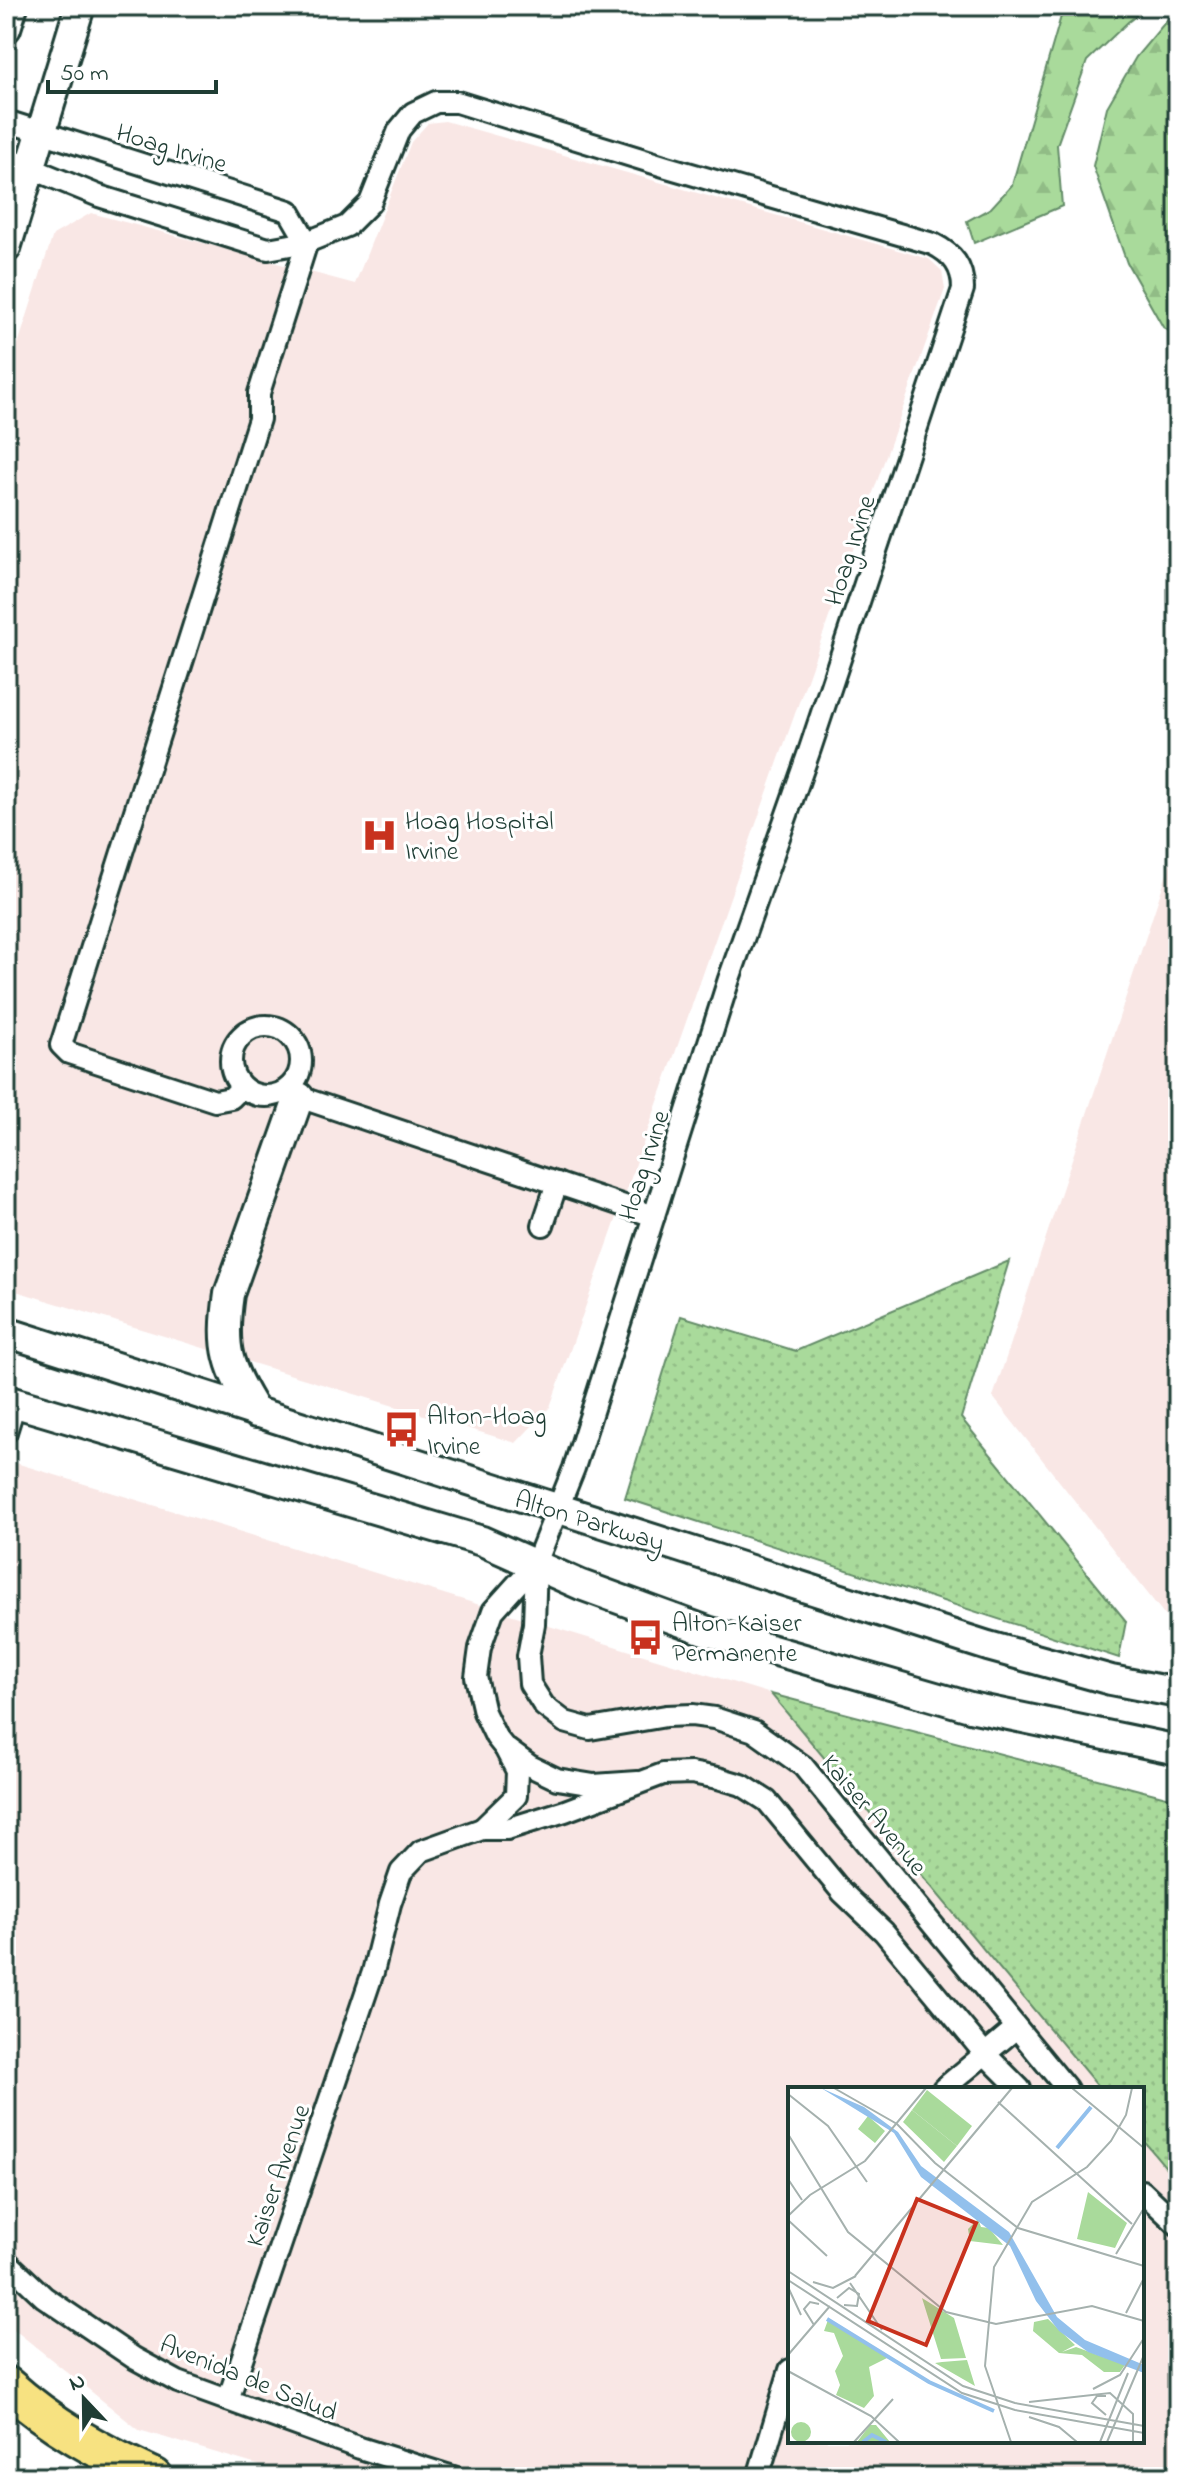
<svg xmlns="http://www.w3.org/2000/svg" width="1184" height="2483" viewBox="0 0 1184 2483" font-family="'Indie Flower',sans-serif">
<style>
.built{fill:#f9e7e5}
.grass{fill:url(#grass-dots);stroke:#648c68;stroke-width:2}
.forest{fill:url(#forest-firs);stroke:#648c68;stroke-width:2}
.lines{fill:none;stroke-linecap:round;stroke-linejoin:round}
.minor-casing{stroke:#1f3d34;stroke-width:26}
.secondary-casing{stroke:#1f3d34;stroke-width:34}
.motorway-casing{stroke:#1f3d34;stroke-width:42}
.minor{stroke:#fff;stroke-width:20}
.secondary{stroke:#fff;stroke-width:28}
.motorway{stroke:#f7e281;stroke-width:36}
.labels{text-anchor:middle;stroke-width:6;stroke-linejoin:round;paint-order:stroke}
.street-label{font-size:26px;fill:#1f3d34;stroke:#fff}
.poi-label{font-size:26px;fill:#1f3d34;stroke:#fff;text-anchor:start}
.inset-river{fill:none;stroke:#92c0ec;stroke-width:4}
.inset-road{fill:none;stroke:#a5b1ae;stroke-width:2}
.view{fill:#c8321e;fill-opacity:0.15;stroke:#c8321e;stroke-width:4}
.inset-edge{fill:none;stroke:#1f3d34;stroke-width:4}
</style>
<defs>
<pattern id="grass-dots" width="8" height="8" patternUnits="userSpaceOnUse" patternTransform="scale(2)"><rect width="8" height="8" fill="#a9da9b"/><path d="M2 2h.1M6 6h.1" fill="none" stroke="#91bc86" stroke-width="1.8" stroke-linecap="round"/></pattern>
<pattern id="forest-firs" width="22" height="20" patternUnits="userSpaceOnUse" patternTransform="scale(2)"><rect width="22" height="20" fill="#a9da9b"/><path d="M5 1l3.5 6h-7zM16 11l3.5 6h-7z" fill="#91bc86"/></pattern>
</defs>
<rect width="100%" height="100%" fill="#fff"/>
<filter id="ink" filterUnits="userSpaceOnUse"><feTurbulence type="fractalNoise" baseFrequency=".0125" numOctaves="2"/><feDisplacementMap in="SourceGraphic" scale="16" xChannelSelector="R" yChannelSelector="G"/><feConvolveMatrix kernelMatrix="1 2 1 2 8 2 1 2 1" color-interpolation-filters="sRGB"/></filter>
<g filter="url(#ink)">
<!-- built -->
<g class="built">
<path d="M445,121L929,259L942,271L945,289L550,1407L516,1443L6,1288V382L53,235L91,213L355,284L411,142L428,123Z"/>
<path d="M1178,840V1632L993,1397Z"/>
<path d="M6,1460L771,1694L1100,2089H790V2441H1142V2139L1178,2182V2477H298L139,2430L11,2327L6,2321Z"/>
</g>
<!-- grass -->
<g class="grass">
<path d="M1009,1261L961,1418L1126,1621L1119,1658L625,1498L681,1316L796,1351Z"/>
<path d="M771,1694L1178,1800V2182L1142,2139V2089H1100Z"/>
</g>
<!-- forest -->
<g class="forest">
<path d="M1064,6H1149L1128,22L1087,61L1057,145L1062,206L974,243L967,221L991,208L1012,185Z"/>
<path d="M1178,7V337L1163,327L1127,263L1093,166L1107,107L1136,57Z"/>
</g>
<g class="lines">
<defs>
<g id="minor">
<path d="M6,121L289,211L307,242"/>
<path d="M6,158L99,196L268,249L307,242L347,226L370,203L399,130L413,113L436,102H457L667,167L933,244C953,254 963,267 963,289L810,749L729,979L574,1468L536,1563L493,1611L480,1648L476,1677L484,1712L496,1737L504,1747L530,1766L557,1779L594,1785L638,1782"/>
<circle cx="266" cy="1061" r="35"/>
<path d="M242,1087L231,1098L215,1101L69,1053L61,1045L259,419V393L307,242"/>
<path d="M284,1092L654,1216"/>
<path d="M543,1225L557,1183"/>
<path d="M6,1432L15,1403"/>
<path d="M536,1563L534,1624L528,1656L530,1684L544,1706L565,1722L590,1729L666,1716L692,1715L714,1718L754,1731L803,1766L1067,2089"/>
<path d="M482,1829L516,1796L517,1771L506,1750"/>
<path d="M943,2089L1016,2028"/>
<path d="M1142,2191L1178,2225"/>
<path d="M6,2261L44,2297L134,2358L178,2382L360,2448L453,2477"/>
<path d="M228,2400L373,1972L390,1904L401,1872L421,1851L482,1829H507L565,1811L663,1774L691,1773L718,1778L742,1785L767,1801L842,1892L884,1932L985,2054L1020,2089"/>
<path d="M758,2477L790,2370"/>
</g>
<g id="secondary">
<path d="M6,28L13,6"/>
<path d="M6,248L80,6"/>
<path d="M6,1332L988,1646L1111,1680L1178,1693"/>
<path d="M6,1400L482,1541L581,1585L707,1631L970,1707L1178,1750"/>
<path d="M256,1413C227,1366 221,1349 229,1294L299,1097"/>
</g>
<path id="motorway" d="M6,2385C52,2426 98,2451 154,2477"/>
</defs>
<!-- minor casing -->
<use href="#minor" class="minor-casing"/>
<!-- secondary casing -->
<use href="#secondary" class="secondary-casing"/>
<!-- motorway casing -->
<use href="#motorway" class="motorway-casing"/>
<!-- minor -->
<use href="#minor" class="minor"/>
<!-- secondary -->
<use href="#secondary" class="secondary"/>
<!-- motorway -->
<use href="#motorway" class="motorway"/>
</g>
</g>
<!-- icons -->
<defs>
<symbol id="hospital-bare" viewBox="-9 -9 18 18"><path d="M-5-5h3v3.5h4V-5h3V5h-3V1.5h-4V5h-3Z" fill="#c8321e" stroke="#fff" stroke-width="2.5" paint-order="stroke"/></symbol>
<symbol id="bus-bare" viewBox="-9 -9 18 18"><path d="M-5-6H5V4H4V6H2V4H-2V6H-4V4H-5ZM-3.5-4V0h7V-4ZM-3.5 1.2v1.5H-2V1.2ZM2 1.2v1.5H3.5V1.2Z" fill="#c8321e" stroke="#fff" stroke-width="2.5" paint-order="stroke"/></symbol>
</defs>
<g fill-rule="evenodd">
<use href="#hospital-bare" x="354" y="810" width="51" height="51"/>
<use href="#bus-bare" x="376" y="1404" width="51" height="51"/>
<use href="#bus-bare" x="620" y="1612" width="51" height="51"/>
</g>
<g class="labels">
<!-- street labels -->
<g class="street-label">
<text transform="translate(172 147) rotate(17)" y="9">Hoag Irvine</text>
<text transform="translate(849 550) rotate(-72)" y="9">Hoag Irvine</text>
<text transform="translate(643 1165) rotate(-72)" y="9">Hoag Irvine</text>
<text transform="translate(590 1520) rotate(17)" y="9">Alton Parkway</text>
<text transform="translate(875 1814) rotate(50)" y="9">Kaiser Avenue</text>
<text transform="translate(277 2175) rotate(-71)" y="9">Kaiser Avenue</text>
<text transform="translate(249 2377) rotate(22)" y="9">Avenida de Salud</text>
</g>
<!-- poi labels -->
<g class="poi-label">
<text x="405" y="829">Hoag Hospital<tspan x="405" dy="30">Irvine</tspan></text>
<text x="427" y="1424">Alton-Hoag<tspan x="427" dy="30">Irvine</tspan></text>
<text x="672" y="1631">Alton-Kaiser<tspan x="672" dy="30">Permanente</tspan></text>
</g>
</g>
<!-- overview -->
<g transform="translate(788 2087)">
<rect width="356" height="356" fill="#fff"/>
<path d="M124,23L169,59L156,75L115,35ZM300,105L339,136L327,161L289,152ZM134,211L166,231L178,271L153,272ZM40,233L108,274L99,271L81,280L86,309L76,321L48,308L52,298L47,284L55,269L46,246L36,244ZM179,273L187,299L147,276L154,275ZM82,338H88L102,355H69Z" fill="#a9da9b"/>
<path d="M190,132L193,140L201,141L215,158L182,154L180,142ZM260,232L287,258L274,265L288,260L337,278L332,285H316L294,268L271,266L245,244L246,235Z" fill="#a9da9b"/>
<path d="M139,3L184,39L169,59L124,23ZM80,29L97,44L87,56L70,42ZM3 345a10 10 0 1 1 20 0a10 10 0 1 1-20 0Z" fill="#a9da9b"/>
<path d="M161,25L181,40L168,56L159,48L162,44L157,47L149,40Z" fill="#a9da9b"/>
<path d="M33,1L76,20L110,45L133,79L221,145L269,230L297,253L356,278V286L300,265L271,244L248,214L222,159L133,90L106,46Z" fill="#92c0ec"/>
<path class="inset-river" d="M269,61L303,20M39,232L141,295L206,324M75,355L84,348L98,355"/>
<path class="inset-road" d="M46,1L109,37L147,76L230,141L356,179M284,1L356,61M0,7L40,39L79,95M210,15L344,137M0,47L60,145L158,225L208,237L304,219L356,234M0,92L14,113M0,129L22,108L77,74L138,1M0,133L39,169M328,167L356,121M0,184L175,299L227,316L356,339M67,189L224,1M0,193L174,306L227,323L356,346M25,195L45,201L68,189M62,196L94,243M0,200L13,228M49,211L61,201L71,207L69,219L56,218M338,226L356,191M26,238L16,222L22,215L31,217M0,268L42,219M0,284L83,329L111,355M305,302L332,288L356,251M241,315L322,306L345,327V355M318,328L304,316L309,309H318M241,330L271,340L289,355M66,355L105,312M223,355L197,279L206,180L244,115L299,80L323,54L338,28L344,1M312,355L340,286M319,355L356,268"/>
<path class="view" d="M129,112L188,136L138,258L80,234Z"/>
<rect width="356" height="356" class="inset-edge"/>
</g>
<!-- margin -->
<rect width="1184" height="2483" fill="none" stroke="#fff" stroke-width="32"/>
<rect x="16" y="16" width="1152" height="2451" fill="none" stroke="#1f3d34" stroke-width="3" filter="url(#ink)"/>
<!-- north arrow -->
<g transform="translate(84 2399) rotate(338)" stroke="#ffffff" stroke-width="6" paint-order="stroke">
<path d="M0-6L14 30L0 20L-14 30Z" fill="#1f3d34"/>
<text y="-12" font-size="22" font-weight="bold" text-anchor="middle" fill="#1f3d34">N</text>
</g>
<!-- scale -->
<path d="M48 80v12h168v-12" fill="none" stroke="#1f3d34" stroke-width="4"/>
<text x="60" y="80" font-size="24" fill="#1f3d34" stroke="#ffffff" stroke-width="6" paint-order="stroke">50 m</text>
</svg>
